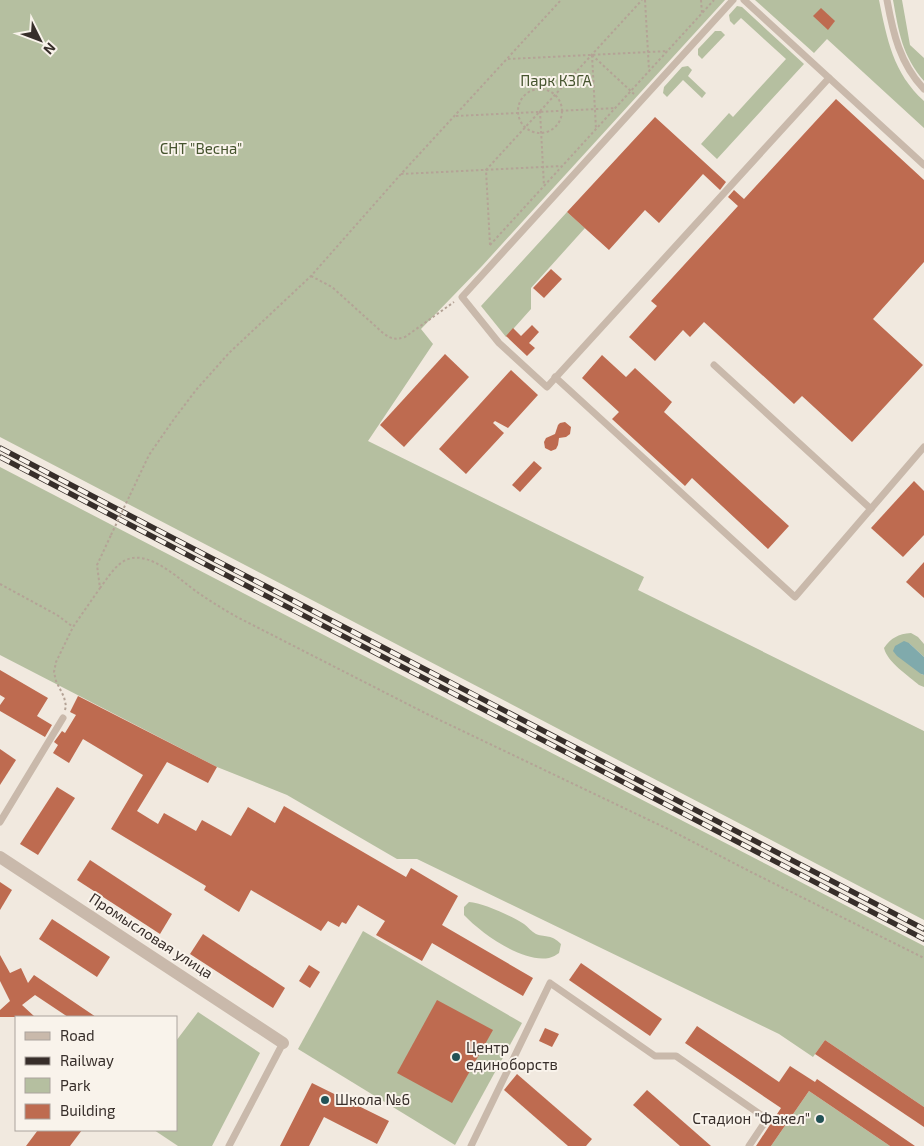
<svg xmlns="http://www.w3.org/2000/svg" width="924" height="1146" viewBox="0 0 924 1146" font-family="'Exo 2',sans-serif">
<style>
.green{fill:#b5bfa0}
.water{fill:#80aaac}
.building{fill:#be6b50}
.lines{fill:none;stroke-linecap:round;stroke-linejoin:round}
.path{stroke:#b4a396;stroke-width:2;stroke-dasharray:2.5 2.5;stroke-linecap:butt}
.lane{stroke:#c9b9ab;stroke-width:7}
.street{stroke:#c9b9ab;stroke-width:12}
.rail-casing{stroke:#372e2a;stroke-width:5.5}
.rail{stroke:#f9f3eb;stroke-width:4;stroke-dasharray:11;stroke-linecap:butt}
.path-bridge{stroke:#b4a396;stroke-width:2;stroke-dasharray:2.5 2.5;stroke-linecap:butt}
.poi-dot{fill:#225256;stroke:#f9f3eb;stroke-width:2}
.labels{text-anchor:middle;stroke-width:4;stroke-linejoin:round;paint-order:stroke}
.park-label{font-size:15px;fill:#46542f;stroke:#f9f3eb}
.street-label{font-size:15px;fill:#372e2a;stroke:#f9f3eb}
.poi-label{font-size:15px;fill:#372e2a;stroke:#f9f3eb;text-anchor:start}
</style>
<rect width="100%" height="100%" fill="#f1e9df"/>
<!-- green -->
<g class="green">
<path d="M0,0H725L482,266L421,329L433,344L368,441L644,577L638,590L924,731V920L0,437Z"/>
<path d="M755,0H879C887,39 893,73 924,101V128L827,39L814,53Z"/>
<path d="M893,0H902L910,45L924,58V81C902,55 899,33 893,0Z"/>
<path d="M737,6L742,7L804,64L717,159L701,144L729,113L733,117L786,59L741,18L734,25L730,21L729,15Z"/>
<path d="M715,31H721L725,35L702,59L698,55V49Z"/>
<path d="M688,66L692,70L688,76L706,93L702,98L683,80L667,97L663,93L664,87L682,67Z"/>
<path d="M567,212L585,228L531,288V309L506,337L481,306Z"/>
<path d="M0,467L924,946V1107L825,1040L813,1057L779,1034L417,859H397L287,795L217,767L0,655Z"/>
<path d="M911,633L918,637L924,644V657L909,643L921,674L924,675V687L919,685C909,676 887,662 884,648C891,638 898,634 911,633Z"/>
<path d="M469,902C483,903 512,916 524,924C528,927 532,932 536,934C547,938 551,934 561,944L559,953C556,955 553,957 549,958C522,963 481,933 464,915V907Z"/>
<path d="M363,931L522,1023L455,1145L298,1049Z"/>
<path d="M198,1012L260,1053L212,1146H178L154,1130H176V1041Z"/>
<path d="M809,1091L890,1146H771Z"/>
</g>
<!-- water -->
<path class="water" d="M904,641L909,643L924,657V675L921,674L897,656L893,651L895,646Z"/>
<!-- building -->
<g class="building">
<path d="M821,8L835,21L828,30L813,16Z"/>
<path d="M836,99L924,180V262L873,319L923,365L852,442L802,396L794,404L704,322L690,337L683,330L655,361L629,337L657,306L651,301L738,206L728,197L734,190L744,199Z"/>
<path d="M655,117L726,182L720,190L703,174L659,223L645,210L609,250L567,212Z"/>
<path d="M551,269L562,279L544,298L533,288Z"/>
<path d="M532,325L539,332L529,343L535,348L527,356L506,336L513,328L521,336Z"/>
<path d="M445,354L469,377L404,447L380,425Z"/>
<path d="M602,355L626,377L635,368L672,402L664,412L789,526L768,549L692,478L685,486L612,419L619,412L582,378Z"/>
<path d="M511,370L538,395L508,428L495,421L493,423L504,433L466,474L439,449Z"/>
<path d="M565,422L571,427L570,434L566,437L559,438L558,445L556,449L551,451L545,448L544,442L546,438L555,434L558,425L560,423Z"/>
<path d="M534,461L542,468L520,492L512,485Z"/>
<path d="M914,481L924,491V535L903,557L871,528Z"/>
<path d="M924,562V598L906,582Z"/>
<path d="M0,670L48,698L37,716L52,725L45,737L0,711V705L5,698L0,695Z"/>
<path d="M78,696L217,767L208,783L167,762L137,811L158,824L164,813L196,831L202,820L231,836L248,807L275,823L284,806L406,877L411,868L458,896L442,925L533,978L523,996L432,943L422,961L376,935L385,921L358,905L346,924L342,922L339,927L328,921L321,931L251,890L239,912L204,890L206,886L111,829L143,775L83,739L69,763L53,753L58,745L54,742L62,731L65,733L76,715L70,712Z"/>
<path d="M0,749L16,760L0,785Z"/>
<path d="M57,787L75,798L38,855L20,844Z"/>
<path d="M90,860L172,914L160,934L77,880Z"/>
<path d="M0,882L12,890L0,910Z"/>
<path d="M52,919L110,957L97,977L39,939Z"/>
<path d="M203,934L285,988L273,1008L190,954Z"/>
<path d="M0,955L10,973L21,968L28,983L34,975L96,1017H68L35,995L22,1005L35,1017H0V1010L10,1001L0,981Z"/>
<path d="M581,963L662,1019L650,1036L569,980Z"/>
<path d="M309,965L320,972L310,988L299,981Z"/>
<path d="M437,1000L493,1030L452,1103L397,1073Z"/>
<path d="M697,1026L779,1082L790,1066L815,1082L817,1079L915,1146H890L809,1091L771,1146H756L781,1108L685,1043Z"/>
<path d="M545,1028L559,1034L552,1047L539,1041Z"/>
<path d="M825,1040L924,1107V1127L815,1054Z"/>
<path d="M517,1074L592,1139L586,1146H568L504,1090Z"/>
<path d="M312,1083L389,1121L377,1144L324,1117L309,1146H280Z"/>
<path d="M647,1090L711,1146H680L633,1105Z"/>
<path d="M38,1130H82L70,1146H26Z"/>
</g>
<g class="lines">
<!-- path -->
<g class="path">
<path d="M645,0L649,70"/>
<path d="M701,0L702,13"/>
<path d="M592,55L596,129"/>
<path d="M592,55L634,94"/>
<path d="M508,59L668,51"/>
<circle cx="540" cy="111" r="22"/>
<path d="M540,111L544,186"/>
<path d="M456,116L616,108"/>
<path d="M401,174L561,166"/>
<path d="M490,245L714,0"/>
<path d="M490,245L486,170L642,0"/>
<path d="M311,276L332,287L383,333C391,339 395,340 405,337L454,302"/>
<path d="M130,495L149,455L174,419L196,390L229,353L311,276L401,174L561,0"/>
<path d="M0,584L57,615L73,627"/>
<path d="M100,588C107,579 115,565 126,560C149,549 180,580 197,592C210,601 223,609 237,617L427,714L670,830L751,872L924,958"/>
<path d="M65,710L66,706L64,697L56,681L54,672L56,662L73,627L100,588L97,565L111,535"/>
</g>
<!-- lane -->
<g class="lane">
<path d="M733,0L462,297L499,343L547,387L829,78"/>
<path d="M744,0L924,165"/>
<path d="M887,0C893,33 900,64 924,89"/>
<path d="M714,365L871,509"/>
<path d="M555,377L795,597L924,447"/>
<path d="M0,822L63,718"/>
<path d="M229,1146L283,1043"/>
<path d="M471,1146L550,983L655,1056H676L767,1119L749,1146"/>
</g>
<!-- street -->
<path class="street" d="M0,857L283,1043"/>
<defs>
<g id="rail">
<path d="M0,448L924,929"/>
<path d="M0,457L924,939"/>
</g>
</defs>
<!-- rail casing -->
<use href="#rail" class="rail-casing"/>
<!-- rail -->
<use href="#rail" class="rail"/>
<!-- path-bridge -->
<path class="path-bridge" d="M111,535L130,495"/>
</g>
<!-- markers -->
<g class="poi-dot">
<circle cx="456" cy="1057" r="5"/>
<circle cx="325" cy="1100" r="5"/>
<circle cx="820" cy="1119" r="5"/>
</g>
<g class="labels">
<!-- park labels -->
<g class="park-label">
<text x="556" y="86">Парк КЗГА</text>
<text x="201" y="154">СНТ "Весна"</text>
</g>
<!-- street labels -->
<g class="street-label">
<text transform="translate(151 936) rotate(33)" y="5">Промысловая улица</text>
</g>
<!-- poi labels -->
<g class="poi-label">
<text x="466" y="1053">Центр<tspan x="466" dy="17">единоборств</tspan></text>
<text x="335" y="1105">Школа №6</text>
<text x="810" y="1124" text-anchor="end">Стадион "Факел"</text>
</g>
</g>
<!-- legend -->
<rect x="15" y="1016" width="162" height="115" fill="#f9f3eb" stroke="#aba49e"/>
<rect x="25" y="1032" width="25" height="8" fill="#c9b9ab" stroke="#aba49e"/>
<text x="60" y="1041" font-size="15" fill="#372e2a">Road</text>
<rect x="25" y="1057" width="25" height="8" fill="#372e2a" stroke="#aba49e"/>
<text x="60" y="1066" font-size="15" fill="#372e2a">Railway</text>
<rect x="25" y="1078" width="25" height="15" fill="#b5bfa0" stroke="#aba49e"/>
<text x="60" y="1091" font-size="15" fill="#372e2a">Park</text>
<rect x="25" y="1104" width="25" height="15" fill="#be6b50" stroke="#aba49e"/>
<text x="60" y="1116" font-size="15" fill="#372e2a">Building</text>
<!-- north arrow -->
<g transform="translate(40 40) rotate(132)" stroke="#f9f3eb" stroke-width="4" paint-order="stroke">
<path d="M0-4L9 19L0 12L-9 19Z" fill="#372e2a"/>
<text y="-8" font-size="14" font-weight="bold" text-anchor="middle" fill="#372e2a">N</text>
</g>
</svg>
